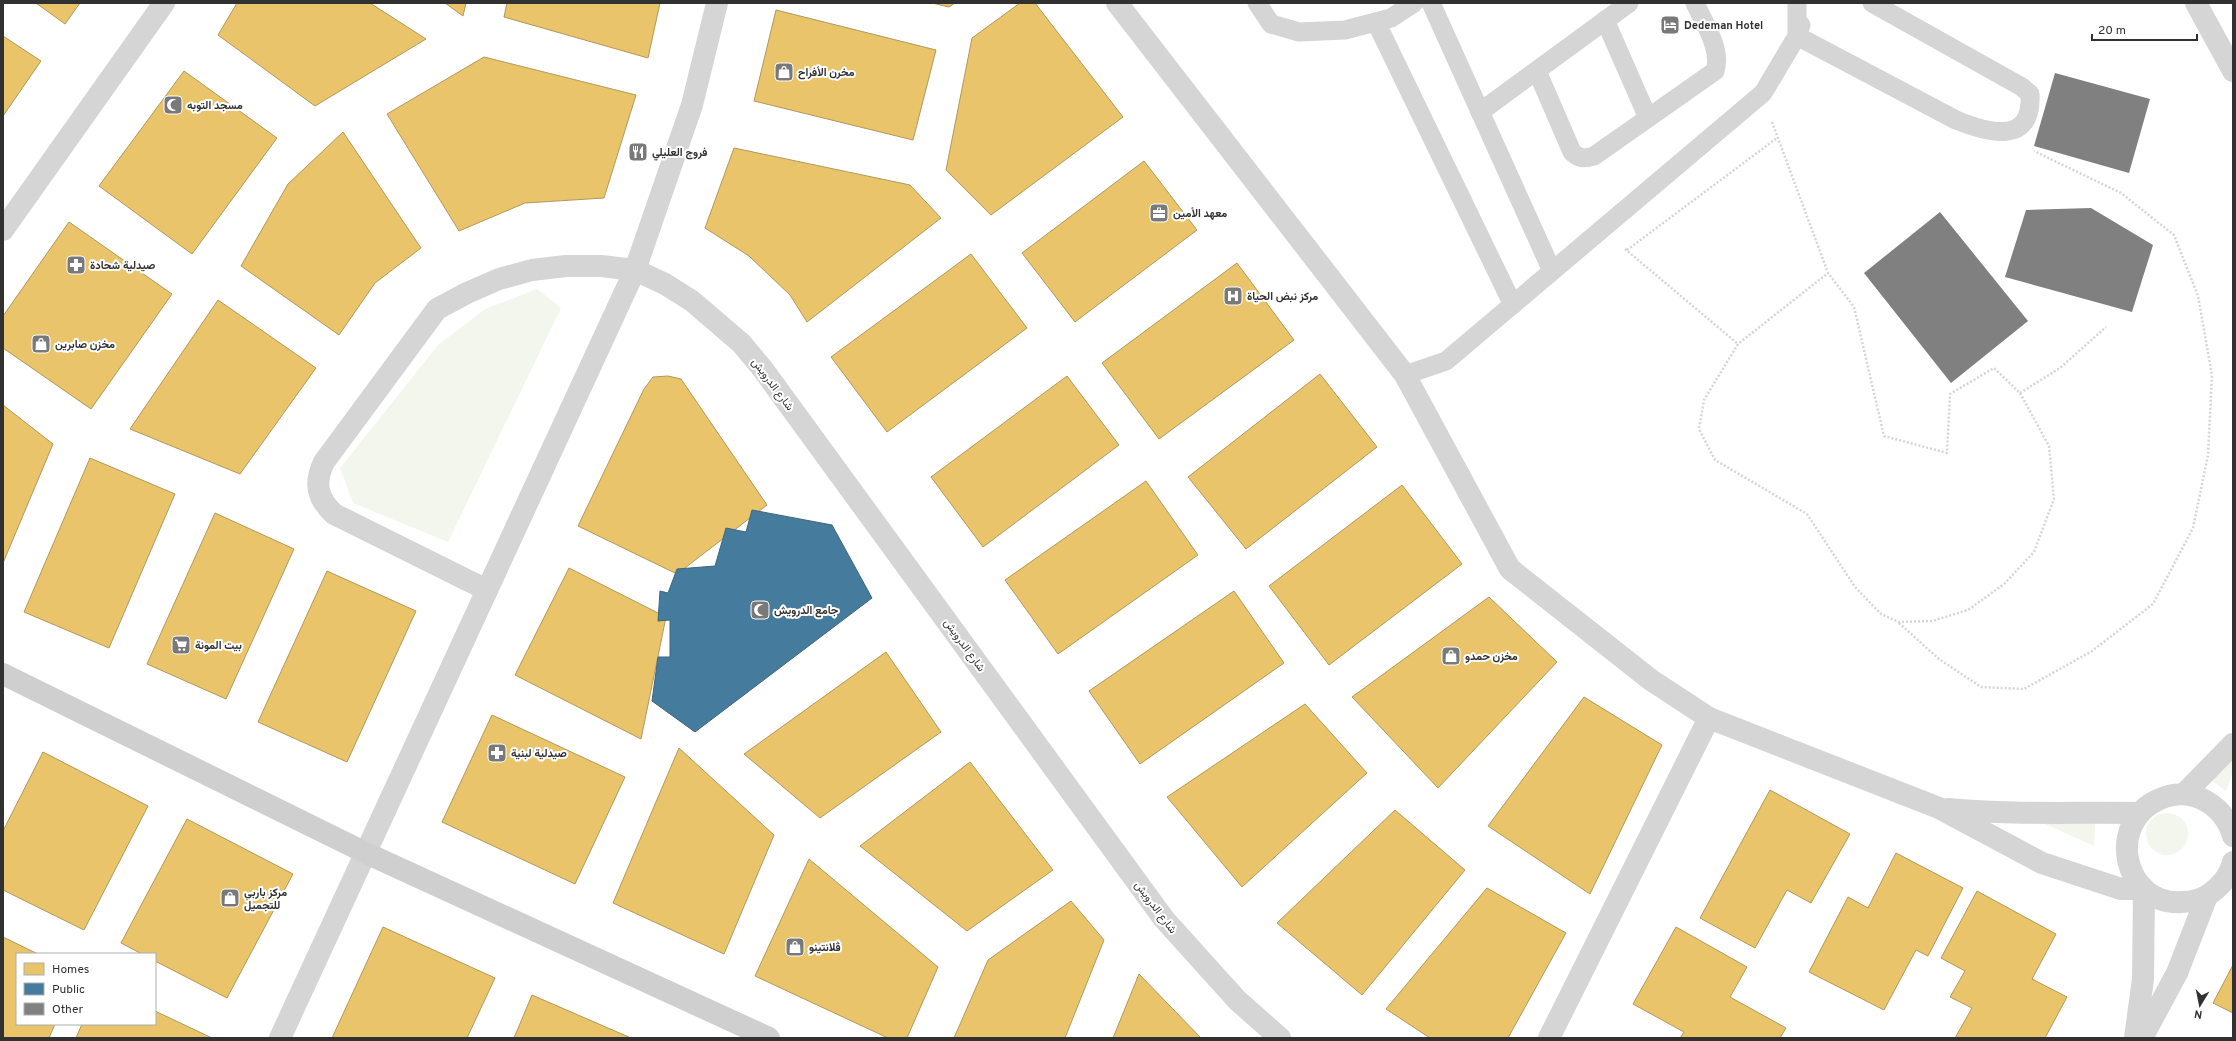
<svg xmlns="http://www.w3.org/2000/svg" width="2236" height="1041" viewBox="0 0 2236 1041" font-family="Overpass,Vazirmatn,sans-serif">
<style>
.green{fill:#f3f6ed}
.homes{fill:#e9c46a;stroke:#b29859}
.public{fill:#457b9d;stroke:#3f657d}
.building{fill:#808080}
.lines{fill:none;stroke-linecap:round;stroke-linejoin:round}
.path{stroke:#d5d5d5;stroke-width:2.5;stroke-dasharray:2 2;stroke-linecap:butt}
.lane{stroke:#d5d5d5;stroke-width:19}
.street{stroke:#d5d5d5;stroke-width:22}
.secondary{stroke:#cfcfcf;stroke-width:22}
.labels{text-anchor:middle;stroke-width:4;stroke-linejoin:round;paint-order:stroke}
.poi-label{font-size:11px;font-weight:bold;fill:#313131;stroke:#fff;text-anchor:start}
.street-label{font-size:11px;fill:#313131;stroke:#fff}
</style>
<rect width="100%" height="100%" fill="#fff"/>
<!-- green -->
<g class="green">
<path d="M537,289L561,308L448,542L353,503L340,468L438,345L485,309Z"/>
<path d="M2233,734V772L2226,791L2195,768Z"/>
<path d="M2096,811L2094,846L2032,818Z"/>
<circle cx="2167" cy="834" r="21"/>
</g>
<!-- homes -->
<g class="homes">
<path d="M36,3H80L65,24Z"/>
<path d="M237,3H370L426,39L315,106L218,35Z"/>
<path d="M445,3H466L463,16Z"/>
<path d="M507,3H660L648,58L504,17Z"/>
<path d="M932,3H955L949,7Z"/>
<path d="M1020,3H1035L1123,117L991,215L946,170L972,38Z"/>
<path d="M776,10L936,50L913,140L754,101Z"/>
<path d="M3,36L41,61L3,116Z"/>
<path d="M484,57L636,95L604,198L525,203L459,231L387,114Z"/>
<path d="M184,71L277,138L192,254L99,186Z"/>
<path d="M343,132L421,248L375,283L339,335L241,266L288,184Z"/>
<path d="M734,148L910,185L941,218L807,322L790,295L749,256L705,228Z"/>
<path d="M1144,161L1197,230L1075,322L1022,253Z"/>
<path d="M69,222L172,294L91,409L3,348V316Z"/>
<path d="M971,254L1027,328L887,432L831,357Z"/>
<path d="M1237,263L1294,340L1159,439L1102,363Z"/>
<path d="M218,300L316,368L240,474L130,429Z"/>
<path d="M1320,374L1377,447L1246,549L1188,477Z"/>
<path d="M668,376L681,379L767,505L677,574L578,526L644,389L653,377Z"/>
<path d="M1067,376L1119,445L983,547L931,477Z"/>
<path d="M3,405L53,444L3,563Z"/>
<path d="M90,458L175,494L109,648L24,612Z"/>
<path d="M1146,481L1198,555L1058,654L1005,580Z"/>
<path d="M1402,485L1462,564L1329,665L1269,586Z"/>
<path d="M215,513L294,549L226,699L147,664Z"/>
<path d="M569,568L666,617L641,739L515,675Z"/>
<path d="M327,571L416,611L347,762L258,722Z"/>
<path d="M1234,591L1284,663L1140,764L1089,691Z"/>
<path d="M1489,597L1557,662L1438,788L1352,697Z"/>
<path d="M886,652L941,732L820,818L744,754Z"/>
<path d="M1584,697L1662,745L1590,894L1488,826Z"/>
<path d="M1305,704L1367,773L1242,887L1167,797Z"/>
<path d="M492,715L625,777L575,884L442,822Z"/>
<path d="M679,748L774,835L724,954L613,903Z"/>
<path d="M43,752L148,806L84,930L3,890V831Z"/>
<path d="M970,762L1053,870L967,931L860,846Z"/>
<path d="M1770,790L1850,834L1811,903L1787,890L1755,948L1700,918Z"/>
<path d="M1395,810L1465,870L1362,995L1277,923Z"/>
<path d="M187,819L293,874L227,998L155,961V954H142L121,943Z"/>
<path d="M1896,853L1963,888L1928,956L1916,950L1884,1010L1809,972L1848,897L1868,908Z"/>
<path d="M809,859L938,967L907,1038H888L755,976Z"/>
<path d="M1487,888L1566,933L1508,1038H1430L1386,1009Z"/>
<path d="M1977,891L2056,934L2032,979L2067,997L2045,1038H1955L1972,1008L1950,997L1965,971L1941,958Z"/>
<path d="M1071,901L1104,940L1065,1038H954L988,960Z"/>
<path d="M383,927L495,978L467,1038H332Z"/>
<path d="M1676,927L1747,967L1730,997L1786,1028L1780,1038H1680L1684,1032L1633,1004Z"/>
<path d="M3,937L38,954H17V1024H55L49,1038H3Z"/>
<path d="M2233,965V1013L2213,1003Z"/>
<path d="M1139,974L1201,1038H1113Z"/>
<path d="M532,995L631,1038H514Z"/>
<path d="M155,1011L212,1038H76L82,1024H155Z"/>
</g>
<!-- public -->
<path class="public" d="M752,510L832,525L872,598L695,732L652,701L658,657H670V620L658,621L660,591L668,593L677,569L715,566L726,528L746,532Z"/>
<!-- building -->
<g class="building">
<path d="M2055,73L2150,99L2129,173L2034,146Z"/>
<path d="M2091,208L2153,245L2132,312L2005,277L2026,210Z"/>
<path d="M1940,212L2028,321L1951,383L1864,273Z"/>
</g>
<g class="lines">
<!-- path -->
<g class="path">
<path d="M1772,122L1828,273L1854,307L1884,436L1947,453L1950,394L1994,368L2020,393L2049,446L2054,499L2034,552L2004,584L1968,610L1932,621L1899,622L1881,614L1855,587L1807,514L1715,460L1699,429L1704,400L1738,344L1828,273"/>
<path d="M1625,249L1738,344"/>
<path d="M1627,250L1777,138"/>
<path d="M2020,393L2060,368L2106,327"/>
<path d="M1899,623L1939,659L1981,687L2024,689L2092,651L2153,604L2193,528L2208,455L2212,375L2198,296L2174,235L2121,193L2034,151"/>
</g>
<!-- lane -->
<g class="lane">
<path d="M1257,3L1271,24L1299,32L1345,30L1391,18L1414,3"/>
<path d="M1431,3L1552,271"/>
<path d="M1605,20L1648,118"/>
<path d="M1376,22L1513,305"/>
<path d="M1801,25L1797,36L1956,120C1988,133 2033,146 2030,94L2022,87L1872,3"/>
<path d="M1537,71L1572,152C1580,159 1584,159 1594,156L1715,71C1722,49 1704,23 1695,3"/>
<path d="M1480,112L1629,3"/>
<path d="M1405,375L1446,361L1763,93L1797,36V3"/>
</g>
<!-- street -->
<g class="street">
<path d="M1117,3L1405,375L1510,569L1651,680L1709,718L1939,808L2042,863L2121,889H2144L2143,979L2135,1038"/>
<path d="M2196,3L2233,71"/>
<path d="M3,230L164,3"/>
<path d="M487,590L334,514C317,498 314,483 324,462L437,309L467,293L499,279L532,270L566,266H601L635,270L665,284L692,301L741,343L762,368L1164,919L1237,1000L1280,1038"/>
<path d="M2184,794L2233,744"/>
<path d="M1948,809C2012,815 2075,812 2139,813"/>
<path d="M2233,836C2224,805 2192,785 2160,799C2105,822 2123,906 2182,902C2192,902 2203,899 2211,893C2222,885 2230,875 2233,862"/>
<path d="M280,1038L635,270L692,105L717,3"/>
<path d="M1549,1038L1709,718"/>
<path d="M2142,1038L2177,973L2207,896"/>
</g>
<!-- secondary -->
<path class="secondary" d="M3,674L366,853L769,1038"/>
</g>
<!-- icons -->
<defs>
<symbol id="hotel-square" viewBox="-11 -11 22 22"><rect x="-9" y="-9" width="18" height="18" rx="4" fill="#797979" stroke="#fff"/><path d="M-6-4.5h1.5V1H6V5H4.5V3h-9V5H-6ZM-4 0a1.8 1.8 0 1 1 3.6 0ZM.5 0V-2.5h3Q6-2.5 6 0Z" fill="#fff"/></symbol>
<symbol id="shop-square" viewBox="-11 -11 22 22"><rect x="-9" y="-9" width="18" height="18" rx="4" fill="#797979" stroke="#fff"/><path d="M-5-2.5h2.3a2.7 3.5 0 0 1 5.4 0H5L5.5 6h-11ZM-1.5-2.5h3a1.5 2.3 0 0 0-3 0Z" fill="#fff"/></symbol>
<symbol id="mosque-square" viewBox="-11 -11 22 22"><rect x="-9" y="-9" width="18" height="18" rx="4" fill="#797979" stroke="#fff"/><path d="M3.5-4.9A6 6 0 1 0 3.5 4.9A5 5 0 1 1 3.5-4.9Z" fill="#fff"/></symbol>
<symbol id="restaurant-square" viewBox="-11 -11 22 22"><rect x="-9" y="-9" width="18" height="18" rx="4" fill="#797979" stroke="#fff"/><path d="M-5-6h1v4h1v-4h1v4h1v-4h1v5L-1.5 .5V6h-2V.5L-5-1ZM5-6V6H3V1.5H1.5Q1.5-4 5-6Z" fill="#fff"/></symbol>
<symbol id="office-square" viewBox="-11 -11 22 22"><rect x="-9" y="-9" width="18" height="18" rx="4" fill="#797979" stroke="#fff"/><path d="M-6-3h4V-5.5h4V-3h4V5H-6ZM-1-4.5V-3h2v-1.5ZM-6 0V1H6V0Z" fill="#fff"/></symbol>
<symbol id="pharmacy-square" viewBox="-11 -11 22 22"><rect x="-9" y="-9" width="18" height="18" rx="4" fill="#797979" stroke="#fff"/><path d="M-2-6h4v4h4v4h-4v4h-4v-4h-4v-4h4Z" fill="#fff"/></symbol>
<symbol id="hospital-square" viewBox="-11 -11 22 22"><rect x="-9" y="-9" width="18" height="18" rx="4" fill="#797979" stroke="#fff"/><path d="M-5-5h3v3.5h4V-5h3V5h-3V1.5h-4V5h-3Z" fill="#fff"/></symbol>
<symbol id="supermarket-square" viewBox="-11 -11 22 22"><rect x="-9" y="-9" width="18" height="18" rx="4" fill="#797979" stroke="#fff"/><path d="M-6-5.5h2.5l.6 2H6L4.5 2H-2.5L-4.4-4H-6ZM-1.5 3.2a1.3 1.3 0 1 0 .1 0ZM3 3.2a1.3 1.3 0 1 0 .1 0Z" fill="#fff"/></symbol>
</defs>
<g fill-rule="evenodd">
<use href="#hotel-square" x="1659" y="14" width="22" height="22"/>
<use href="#shop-square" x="773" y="61" width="22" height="22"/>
<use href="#mosque-square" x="162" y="94" width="22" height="22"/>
<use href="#restaurant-square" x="627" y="141" width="22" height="22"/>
<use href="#office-square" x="1148" y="202" width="22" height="22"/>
<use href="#pharmacy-square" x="65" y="254" width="22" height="22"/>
<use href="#hospital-square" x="1222" y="285" width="22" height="22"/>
<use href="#shop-square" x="30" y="333" width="22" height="22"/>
<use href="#mosque-square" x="749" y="599" width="22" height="22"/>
<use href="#supermarket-square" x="170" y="634" width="22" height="22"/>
<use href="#shop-square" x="1440" y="645" width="22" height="22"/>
<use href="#pharmacy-square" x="486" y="742" width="22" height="22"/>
<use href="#shop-square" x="219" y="887" width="22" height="22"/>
<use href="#shop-square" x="784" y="936" width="22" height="22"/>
</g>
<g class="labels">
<!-- poi labels -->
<g class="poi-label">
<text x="1684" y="29">Dedeman Hotel</text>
<text x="798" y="76">مخرن الأفراح</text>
<text x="187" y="109">مسجد التوبه</text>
<text x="652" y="156">فروج العليلي</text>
<text x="1173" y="217">معهد الأمين</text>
<text x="90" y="269">صيدلية شحادة</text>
<text x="1247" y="300">مركز نبض الحياة</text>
<text x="55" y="348">مخزن صابرين</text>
<text x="774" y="614">جامع الدرويش</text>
<text x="195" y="649">بيت المونة</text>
<text x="1465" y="660">مخزن حمدو</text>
<text x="511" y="757">صيدلية لبنية</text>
<text x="244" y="896">مركز باربي<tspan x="244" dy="13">للتجميل</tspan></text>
<text x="809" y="951">ڤلانتينو</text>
</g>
<!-- street labels -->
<g class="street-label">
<text transform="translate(773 384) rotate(53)" y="4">شارع الدرويش</text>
<text transform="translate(965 645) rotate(54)" y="4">شارع الدرويش</text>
<text transform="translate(1156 907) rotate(53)" y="4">شارع الدرويش</text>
</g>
</g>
<!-- border -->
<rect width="2236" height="1041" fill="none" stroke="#313131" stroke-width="8"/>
<!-- legend -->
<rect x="16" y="953" width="140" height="72" fill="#ffffff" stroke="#adadad"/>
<rect x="24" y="963" width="20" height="12" fill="#e9c46a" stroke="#adadad"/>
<text x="52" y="973" font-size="12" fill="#313131">Homes</text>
<rect x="24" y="983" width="20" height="12" fill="#457b9d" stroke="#adadad"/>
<text x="52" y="993" font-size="12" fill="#313131">Public</text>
<rect x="24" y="1003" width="20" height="12" fill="#808080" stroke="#adadad"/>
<text x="52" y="1013" font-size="12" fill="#313131">Other</text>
<!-- north arrow -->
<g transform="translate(2200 1005) rotate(190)" stroke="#ffffff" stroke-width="3" paint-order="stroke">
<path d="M0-3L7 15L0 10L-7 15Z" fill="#313131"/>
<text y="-6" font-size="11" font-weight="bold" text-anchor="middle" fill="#313131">N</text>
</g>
<!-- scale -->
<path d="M2092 34v6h105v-6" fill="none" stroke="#313131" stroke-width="2"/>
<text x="2098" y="34" font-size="12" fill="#313131" stroke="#ffffff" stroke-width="3" paint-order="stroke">20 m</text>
</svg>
